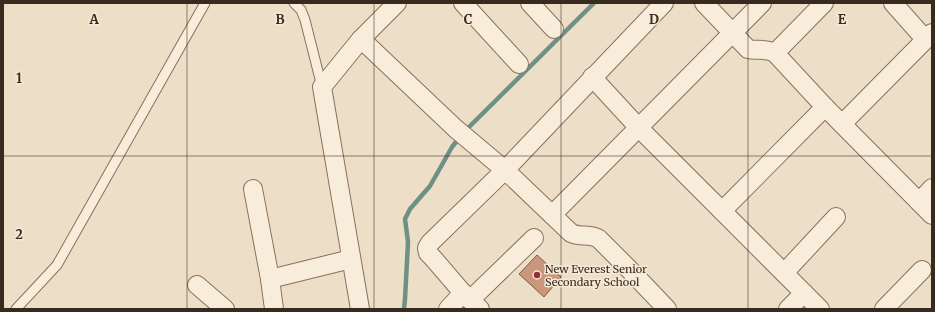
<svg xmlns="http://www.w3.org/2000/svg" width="935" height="312" viewBox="0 0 935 312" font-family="Merriweather,serif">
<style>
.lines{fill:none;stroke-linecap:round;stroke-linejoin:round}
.stream{stroke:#6f9085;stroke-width:4.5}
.building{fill:#ca977e;stroke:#875843}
.lane-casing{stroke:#89705d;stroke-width:11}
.street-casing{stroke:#89705d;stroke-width:20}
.lane{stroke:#f8edda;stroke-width:9}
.street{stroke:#f8edda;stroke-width:18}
.grid{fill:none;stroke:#392a20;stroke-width:1;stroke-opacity:0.55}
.poi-dot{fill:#962e38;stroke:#f5e9d6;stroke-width:1.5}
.labels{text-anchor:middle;stroke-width:3;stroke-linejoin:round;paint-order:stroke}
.poi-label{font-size:11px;fill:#392a20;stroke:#f5e9d6;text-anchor:start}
.grid-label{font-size:13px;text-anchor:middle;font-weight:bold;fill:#392a20;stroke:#f5e9d6;stroke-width:3;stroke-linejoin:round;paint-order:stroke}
</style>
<rect width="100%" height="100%" fill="#eddfc7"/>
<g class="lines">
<!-- stream -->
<g class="stream">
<path d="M465,131L594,3"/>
<path d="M404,309L405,299L408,242L405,219L410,209L430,186L452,147L460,137"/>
</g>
</g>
<!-- building -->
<path class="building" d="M537,255L561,277L544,297L519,274Z"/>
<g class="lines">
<defs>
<g id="lane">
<path d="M294,3L301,10L305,20L322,87"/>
<path d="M16,309L57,265L205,3"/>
</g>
<g id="street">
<path d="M463,3L519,64"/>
<path d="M530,3L554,29"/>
<path d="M704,3L748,49C757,51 767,48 775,53L825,107L932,215"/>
<path d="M893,3L925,39"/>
<path d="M361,39L456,129L505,170L571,233C581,238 589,233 599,239L627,267L667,309"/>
<path d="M775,53L824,3"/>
<path d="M592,77L639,128L820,309"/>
<path d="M842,124L932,33"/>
<path d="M253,189L270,279L274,309"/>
<path d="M919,202L932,188"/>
<path d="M722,211L825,107"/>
<path d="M552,215L762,3"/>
<path d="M784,273L836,217"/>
<path d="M270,279L351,259"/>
<path d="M197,285L225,309"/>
<path d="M470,300L534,238"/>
<path d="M360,309L322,87L361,39L397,3"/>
<path d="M448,309L463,293"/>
<path d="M480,309L463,293L432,257L428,253L427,248L430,243L505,170L664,3"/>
<path d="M788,309L804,293"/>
<path d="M884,309L922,270"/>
</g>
</defs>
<!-- lane casing -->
<use href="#lane" class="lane-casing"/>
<!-- street casing -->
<use href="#street" class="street-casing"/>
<!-- lane -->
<use href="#lane" class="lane"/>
<!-- street -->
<use href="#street" class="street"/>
</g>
<!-- grid -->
<path class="grid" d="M187,3V309M374,3V309M561,3V309M748,3V309M3,156H932"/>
<!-- markers -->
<circle class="poi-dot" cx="537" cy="275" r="4"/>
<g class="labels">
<!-- poi labels -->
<g class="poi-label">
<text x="545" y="273">New Everest Senior<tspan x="545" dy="13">Secondary School</tspan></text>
</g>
</g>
<g class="grid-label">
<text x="94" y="24">A</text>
<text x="280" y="24">B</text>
<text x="468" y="24">C</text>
<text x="654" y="24">D</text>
<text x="842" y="24">E</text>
<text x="19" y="83">1</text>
<text x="19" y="239">2</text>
</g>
<!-- border -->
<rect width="935" height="312" fill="none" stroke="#392a20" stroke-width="8"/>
</svg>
